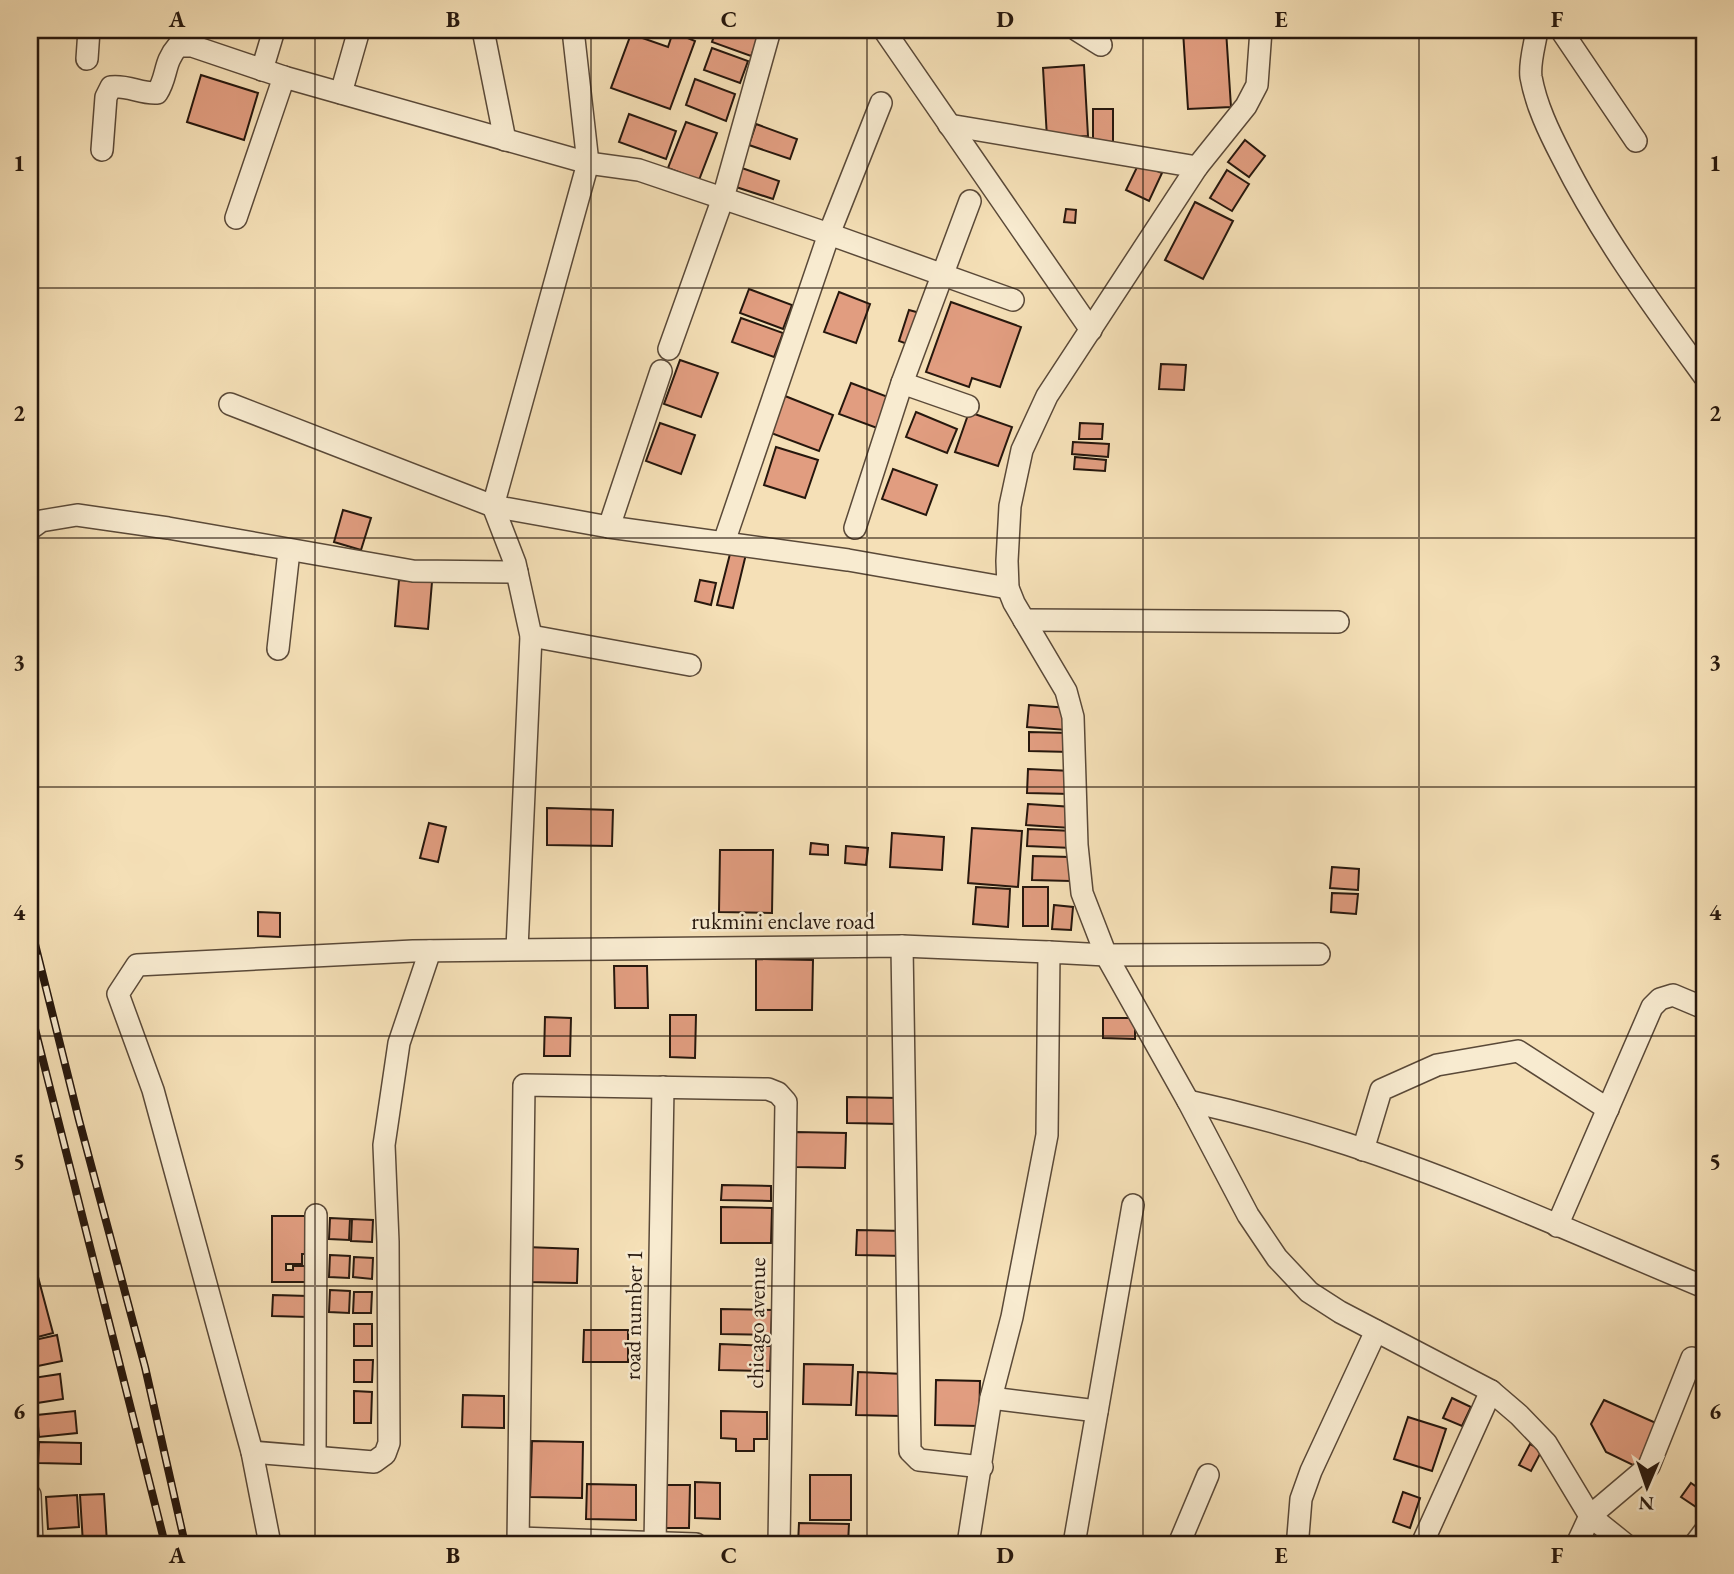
<svg xmlns="http://www.w3.org/2000/svg" width="1734" height="1574" viewBox="0 0 1734 1574" font-family="'EB Garamond',serif">
<style>
.building{fill:#e19d80;stroke:#26170d;stroke-width:2;fill-rule:evenodd}
.lines{fill:none;stroke-linecap:round;stroke-linejoin:round}
.minor-casing{stroke:#5a4938;stroke-width:24}
.minor{stroke:#f8ebd0;stroke-width:21}
.rail-casing{stroke:#26170d;stroke-width:8}
.rail{stroke:#f8ebd0;stroke-width:5;stroke-dasharray:16;stroke-linecap:butt}
.grid{fill:none;stroke:#26170d;stroke-width:2;stroke-opacity:0.55}
.labels{text-anchor:middle;stroke-width:5;stroke-linejoin:round;paint-order:stroke}
.street-label{font-size:23px;fill:#26170d;stroke:#f8ebd0}
.neatline{fill:none;stroke:#26170d;stroke-width:2.5}
.grid-label{font-size:23px;text-anchor:middle;font-weight:bold;fill:#26170d}
</style>
<rect width="100%" height="100%" fill="#f5e0b7"/>
<filter id="stains"><feTurbulence type="fractalNoise" baseFrequency=".00286" numOctaves="4"/><feColorMatrix values="0 0 0 0 .2 0 0 0 0 .09 0 0 0 0 .02 0 0 0 .5 -.17"/></filter>
<radialGradient id="worn" r=".72"><stop offset=".6" stop-color="#630" stop-opacity="0"/><stop offset="1" stop-color="#630" stop-opacity=".3"/></radialGradient>
<!-- building -->
<g class="building">
<path d="M716,30H742L759,36L751,56L712,42Z"/>
<path d="M1226,30L1231,107L1188,109L1183,31Z"/>
<path d="M673,32L695,41L670,109L611,88L631,34L668,47Z"/>
<path d="M712,48L748,61L740,83L704,70Z"/>
<path d="M1084,65L1088,136L1047,138L1043,68Z"/>
<path d="M201,75L258,93L244,140L187,122Z"/>
<path d="M695,79L735,94L726,121L686,105Z"/>
<rect x="1093" y="109" width="20" height="38"/>
<path d="M629,114L676,131L666,159L619,142Z"/>
<path d="M686,122L717,133L699,180L668,168Z"/>
<path d="M756,124L797,139L790,159L749,145Z"/>
<path d="M1245,140L1265,156L1249,177L1228,162Z"/>
<path d="M1139,163L1162,173L1149,201L1126,190Z"/>
<path d="M739,167L779,181L773,199L733,186Z"/>
<path d="M1227,170L1249,184L1232,211L1210,198Z"/>
<path d="M1195,202L1233,221L1203,279L1165,260Z"/>
<path d="M1066,209L1076,210L1075,223L1064,222Z"/>
<path d="M749,289L792,305L783,329L740,313Z"/>
<path d="M839,292L870,304L856,343L824,332Z"/>
<path d="M951,302L1021,327L1000,387L972,378L969,387L926,372Z"/>
<path d="M909,310L920,313L910,345L899,341Z"/>
<path d="M741,318L783,333L774,357L732,342Z"/>
<path d="M680,360L718,373L701,417L664,404Z"/>
<path d="M1161,364L1186,365L1184,390L1159,389Z"/>
<path d="M851,383L888,397L877,428L839,414Z"/>
<path d="M785,396L833,415L819,451L771,433Z"/>
<path d="M916,412L957,429L947,453L906,437Z"/>
<path d="M969,412L1012,427L998,466L955,452Z"/>
<path d="M660,423L695,435L681,474L646,461Z"/>
<path d="M1080,423L1103,424L1102,439H1079Z"/>
<path d="M1073,442L1109,444L1108,457L1072,454Z"/>
<path d="M776,447L818,460L805,498L764,485Z"/>
<path d="M1075,457L1106,460L1105,471L1074,469Z"/>
<path d="M893,469L937,485L926,515L882,499Z"/>
<path d="M343,510L371,518L361,550L334,542Z"/>
<path d="M731,550L746,554L733,608L717,605Z"/>
<path d="M399,580L432,582L428,629L395,626Z"/>
<path d="M700,580L716,583L711,605L695,601Z"/>
<path d="M1029,705L1069,708L1067,730L1027,727Z"/>
<path d="M1029,732L1070,733V752L1029,751Z"/>
<path d="M1028,769L1072,771L1071,794L1027,793Z"/>
<path d="M1028,804L1073,807L1071,828L1026,825Z"/>
<path d="M547,808L613,810L612,846L547,845Z"/>
<path d="M429,823L446,827L438,862L420,858Z"/>
<path d="M972,828L1022,831L1018,887L968,883Z"/>
<path d="M1028,829L1073,831L1072,848L1027,846Z"/>
<path d="M892,833L944,837L942,870L890,867Z"/>
<path d="M811,843L828,845V855L810,854Z"/>
<path d="M846,846L868,848L866,865L845,863Z"/>
<path d="M720,850H773L772,913L719,912Z"/>
<path d="M1033,856L1070,857V881L1032,880Z"/>
<path d="M1332,867L1359,869L1358,890L1330,888Z"/>
<path d="M976,887L1010,889L1008,927L973,924Z"/>
<rect x="1023" y="887" width="25" height="39"/>
<path d="M1332,893L1358,894L1356,914L1331,912Z"/>
<path d="M1054,905L1073,907L1071,930L1052,929Z"/>
<path d="M258,912L280,913V937L258,936Z"/>
<path d="M756,959L813,960L812,1010H756Z"/>
<path d="M614,966H647L648,1008H615Z"/>
<path d="M670,1015H696L695,1058L670,1057Z"/>
<path d="M545,1017L571,1018L570,1056H544Z"/>
<path d="M1103,1018H1135V1039L1103,1038Z"/>
<path d="M847,1097L899,1098V1124L847,1123Z"/>
<path d="M796,1132L846,1133L845,1168L796,1167Z"/>
<path d="M722,1185L771,1186V1201L721,1200Z"/>
<path d="M721,1207L772,1208L771,1243H721Z"/>
<path d="M272,1216H309V1282H272ZM302,1254H305V1266H293V1270H286V1264H302Z"/>
<path d="M330,1218L350,1219L349,1240L329,1239Z"/>
<path d="M352,1219L373,1220L372,1242L351,1241Z"/>
<path d="M857,1230L905,1231V1256L856,1255Z"/>
<path d="M30,1247L53,1333L30,1339Z"/>
<path d="M526,1247L578,1249L577,1283L526,1282Z"/>
<path d="M330,1255L350,1256L349,1278L329,1277Z"/>
<path d="M354,1257L373,1258L372,1279L353,1277Z"/>
<path d="M330,1290L350,1291L349,1313L329,1312Z"/>
<path d="M354,1292H372L371,1313H353Z"/>
<path d="M273,1295L308,1296V1317L272,1316Z"/>
<path d="M721,1309L772,1310L771,1335L721,1334Z"/>
<rect x="354" y="1324" width="18" height="22"/>
<path d="M584,1330H628V1362H583Z"/>
<path d="M57,1335L62,1361L33,1367L30,1341Z"/>
<path d="M720,1344L771,1346L770,1371L719,1370Z"/>
<path d="M354,1360H373L372,1382H354Z"/>
<path d="M804,1364L853,1365L851,1405L803,1404Z"/>
<path d="M858,1372L904,1374L903,1416L856,1415Z"/>
<path d="M60,1374L63,1399L37,1403L33,1378Z"/>
<path d="M936,1380L980,1381L979,1426L935,1425Z"/>
<path d="M354,1391L372,1392L371,1423H354Z"/>
<path d="M463,1395L504,1396V1428L462,1427Z"/>
<path d="M1452,1398L1471,1407L1462,1426L1443,1418Z"/>
<path d="M1604,1400L1656,1423L1637,1467L1606,1452L1591,1424Z"/>
<path d="M75,1411L77,1433L39,1437L37,1415Z"/>
<path d="M721,1411L767,1412V1439H754V1451H736V1439L721,1438Z"/>
<path d="M1408,1417L1446,1429L1432,1471L1394,1459Z"/>
<path d="M532,1441L583,1442L582,1498L530,1497Z"/>
<path d="M39,1442L81,1443V1464L38,1463Z"/>
<path d="M1530,1444L1542,1450L1531,1471L1519,1465Z"/>
<rect x="810" y="1475" width="41" height="45"/>
<path d="M695,1482L720,1483V1519L695,1518Z"/>
<path d="M1691,1483L1704,1492L1702,1511L1681,1497Z"/>
<path d="M587,1484L636,1485V1520L586,1519Z"/>
<path d="M664,1485H690L689,1528H663Z"/>
<path d="M1403,1492L1420,1498L1410,1528L1393,1522Z"/>
<path d="M104,1494L107,1543L83,1544L80,1495Z"/>
<path d="M77,1495L79,1527L48,1529L46,1497Z"/>
<path d="M799,1523L849,1524L848,1544H798Z"/>
</g>
<g class="lines">
<defs>
<g id="minor">
<path d="M483,30L505,140"/>
<path d="M884,30L1091,330"/>
<path d="M1077,30L1101,45"/>
<path d="M1261,30L1257,85L1246,106L1197,167L1047,396L1022,450L1010,506L1007,561L1008,588L1014,603L1066,691L1073,717L1077,845L1082,893L1106,955L1188,1101L1248,1215L1277,1258L1309,1292L1340,1312L1491,1391L1519,1415L1546,1443L1590,1516L1625,1544"/>
<path d="M1537,30C1535,44 1529,63 1531,77C1536,105 1549,132 1562,157C1601,235 1653,306 1704,376"/>
<path d="M1561,30L1636,141"/>
<path d="M87,59L89,30"/>
<path d="M262,70L274,30"/>
<path d="M341,93L359,30"/>
<path d="M949,125L1197,167"/>
<path d="M102,150L106,97L111,87C129,85 140,94 157,93C168,76 163,63 178,46H192L284,77L588,163L639,170L829,234L1013,300"/>
<path d="M236,218L284,77"/>
<path d="M669,349L723,198L770,30"/>
<path d="M902,383L968,406"/>
<path d="M230,404L493,506L609,527L848,560L1008,588"/>
<path d="M609,527L661,371"/>
<path d="M855,528L902,383L970,201"/>
<path d="M30,529L41,521L77,515L168,528L413,571L517,572"/>
<path d="M724,542L829,234L881,103"/>
<path d="M1024,620L1338,622"/>
<path d="M531,636L690,665"/>
<path d="M278,649L289,551"/>
<path d="M902,946L910,1451L919,1460L982,1467"/>
<path d="M517,949L531,636L515,563L493,506L588,163L573,30"/>
<path d="M1188,1101C1242,1113 1295,1127 1347,1144C1469,1184 1586,1238 1704,1287"/>
<path d="M1363,1150L1381,1090L1437,1065L1518,1051L1608,1109"/>
<path d="M1557,1226L1652,1007L1660,999L1673,995L1704,1008"/>
<path d="M991,1398L1097,1411"/>
<path d="M252,1452L374,1462L385,1454L389,1443L388,1242L384,1145L399,1043L430,951"/>
<path d="M315,1457L316,1215"/>
<path d="M30,1495L32,1544"/>
<path d="M1298,1536L1301,1499L1311,1471L1376,1331"/>
<path d="M519,1538L696,1544"/>
<path d="M270,1544L252,1452L153,1090L118,994L137,965L413,951L902,946L1049,952"/>
<path d="M518,1544L524,1085L768,1089L778,1093L786,1102L779,1544"/>
<path d="M655,1544L663,1087"/>
<path d="M968,1544L991,1398L1012,1317L1047,1135L1049,952L1106,955L1319,954"/>
<path d="M1074,1544L1133,1205"/>
<path d="M1179,1544L1208,1475"/>
<path d="M1422,1544L1491,1391"/>
<path d="M1577,1544L1590,1516L1649,1466L1692,1358"/>
<path d="M1695,1544L1704,1532"/>
</g>
</defs>
<!-- minor casing -->
<use href="#minor" class="minor-casing"/>
<!-- minor -->
<use href="#minor" class="minor"/>
<defs>
<g id="rail">
<path d="M30,924L79,1120L145,1367L185,1544"/>
<path d="M30,1009L165,1544"/>
</g>
</defs>
<!-- rail casing -->
<use href="#rail" class="rail-casing"/>
<!-- rail -->
<use href="#rail" class="rail"/>
</g>
<!-- grid -->
<path class="grid" d="M315,30V1544M591,30V1544M867,30V1544M1143,30V1544M1419,30V1544M30,288H1704M30,538H1704M30,787H1704M30,1036H1704M30,1286H1704"/>
<g class="labels">
<!-- street labels -->
<g class="street-label">
<text x="783" y="929">rukmini enclave road</text>
<text transform="translate(633 1315) rotate(-89)" y="8">road number 1</text>
<text transform="translate(756 1323) rotate(-89)" y="8">chicago avenue</text>
</g>
</g>
<!-- margin -->
<rect width="1734" height="1574" fill="none" stroke="#f5e0b7" stroke-width="77"/>
<!-- north arrow -->
<g transform="translate(1647 1487) rotate(182)" stroke="#f8ebd0" stroke-width="5" paint-order="stroke">
<path d="M0-5L12 26L0 18L-12 26Z" fill="#26170d"/>
<text y="-10" font-size="19" font-weight="bold" text-anchor="middle" fill="#26170d">N</text>
</g>
<rect x="38" y="38" width="1658" height="1498" class="neatline"/>
<g class="grid-label">
<text x="177" y="27">A</text>
<text x="453" y="27">B</text>
<text x="729" y="27">C</text>
<text x="1005" y="27">D</text>
<text x="1281" y="27">E</text>
<text x="1557" y="27">F</text>
<text x="19" y="171">1</text>
<text x="1715" y="171">1</text>
<text x="19" y="421">2</text>
<text x="1715" y="421">2</text>
<text x="19" y="670">3</text>
<text x="1715" y="670">3</text>
<text x="19" y="920">4</text>
<text x="1715" y="920">4</text>
<text x="19" y="1169">5</text>
<text x="1715" y="1169">5</text>
<text x="19" y="1419">6</text>
<text x="1715" y="1419">6</text>
<text x="177" y="1563">A</text>
<text x="453" y="1563">B</text>
<text x="729" y="1563">C</text>
<text x="1005" y="1563">D</text>
<text x="1281" y="1563">E</text>
<text x="1557" y="1563">F</text>
</g>
<rect width="100%" height="100%" filter="url(#stains)"/>
<rect width="100%" height="100%" fill="url(#worn)"/>
</svg>
